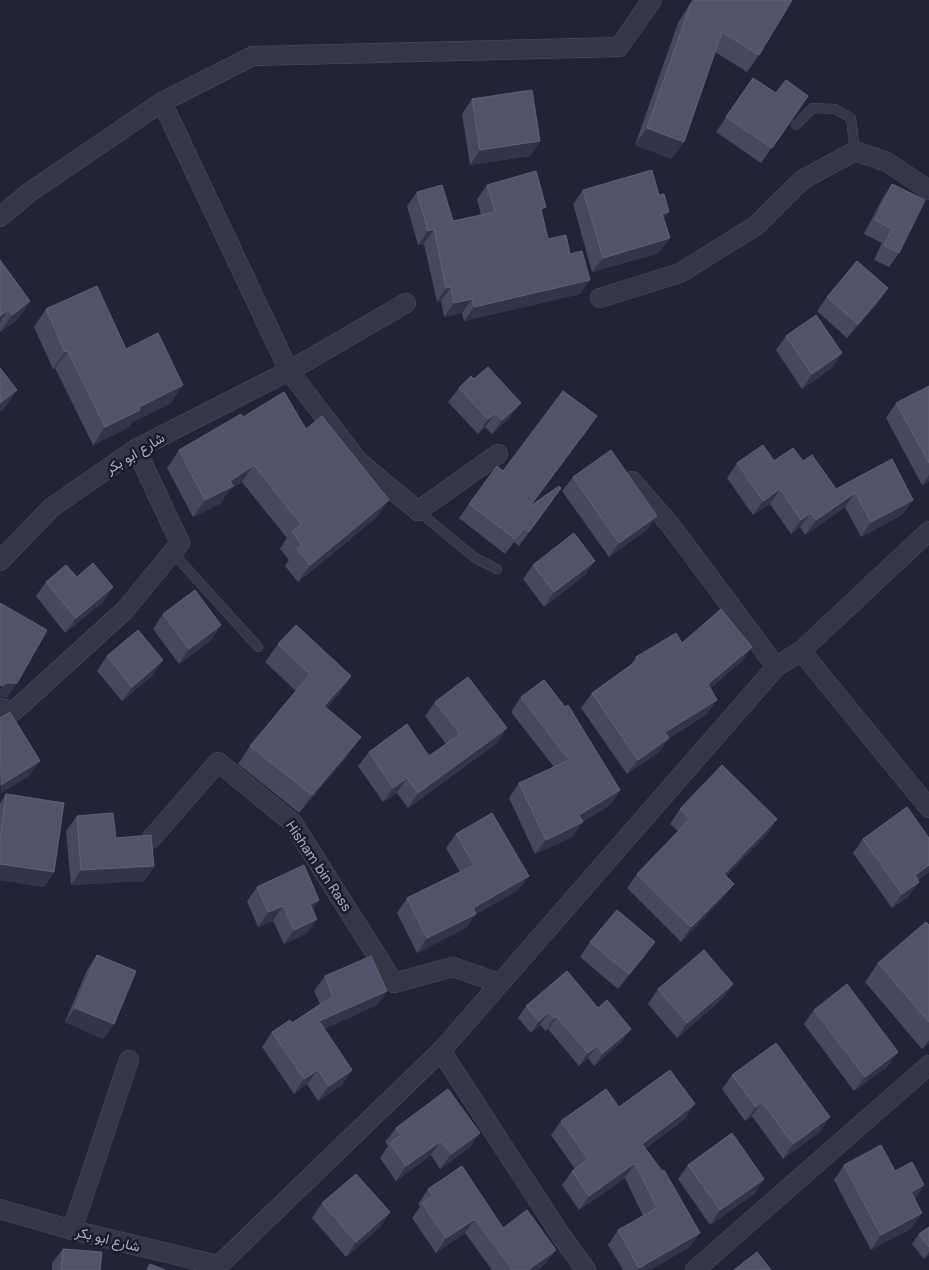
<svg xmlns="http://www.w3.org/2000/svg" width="929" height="1270" viewBox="0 0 929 1270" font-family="'DM Sans',Vazirmatn,sans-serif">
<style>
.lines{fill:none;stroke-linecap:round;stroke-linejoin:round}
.service-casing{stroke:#4f5062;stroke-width:10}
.minor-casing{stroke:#4f5062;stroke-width:20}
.service{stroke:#353647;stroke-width:9}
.minor{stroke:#353647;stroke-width:19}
.wall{fill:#45485f}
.shaded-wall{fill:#32344a}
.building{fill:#50536a;stroke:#5f6278}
.labels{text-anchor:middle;stroke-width:5;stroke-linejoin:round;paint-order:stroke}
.street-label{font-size:14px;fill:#afb0c4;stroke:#1a1c2c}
</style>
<rect width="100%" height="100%" fill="#212337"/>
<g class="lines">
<defs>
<g id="service">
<path d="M796,125L813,108L835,109L851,118L855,151"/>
<path d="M418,511L475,558L497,569"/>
<path d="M173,553L258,647"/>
</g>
<g id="minor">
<path d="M162,102L289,371L359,462L418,511L498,454"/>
<path d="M0,217L30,192L162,102L253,56L619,47L652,0"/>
<path d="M600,298L680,273L757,225L802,180L855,151L887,162L929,190"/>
<path d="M632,481L672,527L776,667"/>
<path d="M0,561L51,508L136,449L289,371L406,303"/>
<path d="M801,651L929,808"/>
<path d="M0,708L14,711L125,610L180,543L136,449"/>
<path d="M151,839L218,762L293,823L394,983L453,967L499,983"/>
<path d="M441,1051L562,1237L586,1270"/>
<path d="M0,1209L72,1230L217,1265"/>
<path d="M72,1230L129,1060"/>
<path d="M214,1270L441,1051L776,667L801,651L929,531"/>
<path d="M695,1270L929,1065"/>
</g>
</defs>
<!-- service casing -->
<use href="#service" class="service-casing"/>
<!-- minor casing -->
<use href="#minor" class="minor-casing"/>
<!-- service -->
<use href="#service" class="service"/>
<!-- minor -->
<use href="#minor" class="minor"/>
</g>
<!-- wall -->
<g class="wall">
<path d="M692,0H792L759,55L747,72L715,52L672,159L635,145L678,23Z"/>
<path d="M753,78L776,93L808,96L761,163L716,132Z"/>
<path d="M472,99L540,141L530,156L470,165L462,114Z"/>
<path d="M892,184L899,253L889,267L874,260L882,243L864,234L882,199Z"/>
<path d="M487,185L542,213L548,239L580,294L464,321L462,313L444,317L441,301L437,302L424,244L418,245L407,206L417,192L453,221L481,215L477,199Z"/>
<path d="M583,190L664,220L659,253L592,272L573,204Z"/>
<path d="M0,260L30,301L18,319L0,332Z"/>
<path d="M888,288L878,303L847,338L817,311L827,297Z"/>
<path d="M46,309L126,349L171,403L132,422L128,428L93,445L55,368L53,369L34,327Z"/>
<path d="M786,336L832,368L802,389L776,350Z"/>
<path d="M929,386V481L922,485L886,418L896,403Z"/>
<path d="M459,388L510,417L492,434L485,427L478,434L448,402Z"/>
<path d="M597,416L531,506L561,488L519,546L514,542L505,554L459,518L469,504L503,471Z"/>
<path d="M243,417L306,429L377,517L298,582L285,566L289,560L280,549L287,538L242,482L229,490L221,503L193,517L167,468L179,450Z"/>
<path d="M892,459L903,514L861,537L845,507L805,535L800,527L791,534L770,504L753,515L727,478L737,463L774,461H803L836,489Z"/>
<path d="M573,477L647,530L609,557L562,491Z"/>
<path d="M533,565L585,575L544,607L523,579Z"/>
<path d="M77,577L113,587L103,602L65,633L36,596L46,582Z"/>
<path d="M163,614L221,625L211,640L179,664L153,629Z"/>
<path d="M682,643L752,647L742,661L710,688L707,714L669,738L659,752L627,774L581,708L592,693L629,667L636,657Z"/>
<path d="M278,644L351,676L339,694L326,708L348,755L299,813L238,764L250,746L296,691L265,662Z"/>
<path d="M107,656L153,675L122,701L97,671Z"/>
<path d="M521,697L620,790L610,805L582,822L572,837L535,854L509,798L519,783L554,767L511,712Z"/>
<path d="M435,702L497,743L408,808L397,793L383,802L358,766L369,752L429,756L446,744L425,716Z"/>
<path d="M6,794L54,872L44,887L0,880V803Z"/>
<path d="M680,809L777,819L767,834L726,876L723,898L681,942L627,888L637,874L678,831L670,824Z"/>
<path d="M77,816L116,838L154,866L144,881L71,885L66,831Z"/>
<path d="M456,834L529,876L518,890L475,915L466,928L417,953L397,913L407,898L460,872L446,848Z"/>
<path d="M929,838V872L918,880L919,882L909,896L892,908L853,853L863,839Z"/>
<path d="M257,887L319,900L312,910L317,919L306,934L284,944L273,921L258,927L247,901Z"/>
<path d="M929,925V1043L922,1049L865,982L878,963Z"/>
<path d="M590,942L645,956L618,989L580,957Z"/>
<path d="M97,955L114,1024L103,1039L65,1022L87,970Z"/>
<path d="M325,976L377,1005L324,1029L352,1070L342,1085L318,1101L307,1084L294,1094L262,1047L272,1032L292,1023L320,1004L314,991Z"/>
<path d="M733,984L722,999L677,1038L648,1004L658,989Z"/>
<path d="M526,1006L598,1008L631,1029L622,1041L594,1066L588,1058L579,1066L548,1029L546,1031L540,1025L531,1033L518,1018Z"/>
<path d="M814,1010L888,1066L854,1091L804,1024Z"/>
<path d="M732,1075L820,1132L783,1159L752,1116L745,1121L722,1089Z"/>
<path d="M619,1107L685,1119L645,1149L690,1247L650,1270H623L608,1245L618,1230L643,1216L625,1178L579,1210L562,1185L572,1171L575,1169L551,1135L561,1121Z"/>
<path d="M396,1128L470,1147L440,1169L431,1155L396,1181L380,1158L388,1146L385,1142Z"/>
<path d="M688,1165L764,1179L754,1194L710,1225L678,1179Z"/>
<path d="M844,1165L895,1171L924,1185L915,1199L912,1228L871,1250L834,1180Z"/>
<path d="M428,1189L503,1228L556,1250L545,1264L538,1270H492L465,1233L436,1253L412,1218L420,1207L418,1204Z"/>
<path d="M322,1203L390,1212L380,1227L346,1257L312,1218Z"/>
<path d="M929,1227V1255L924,1259L912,1244L919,1234Z"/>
<path d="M63,1249L100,1270H52V1263Z"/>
</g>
<!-- shaded-wall -->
<g class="shaded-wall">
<path d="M647,128L684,142L672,159L635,145Z"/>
<path d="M540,141L530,156L470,165L480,150Z"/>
<path d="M669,212L659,226L662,214Z"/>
<path d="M434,229L424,244L418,245L428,231Z"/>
<path d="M670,238L659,253L592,272L603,258Z"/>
<path d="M590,280L580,294L464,321L474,307Z"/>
<path d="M451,287L441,301L437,302L446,288Z"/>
<path d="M888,288L878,303L847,338L858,324Z"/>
<path d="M472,299L462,313L444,317L454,303Z"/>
<path d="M30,301L18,319L0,332L12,315Z"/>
<path d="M8,310L0,322V316Z"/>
<path d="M68,351L55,368L53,369L65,352Z"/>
<path d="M842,353L832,368L802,389L812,374Z"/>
<path d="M183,385L171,403L132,422L128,428L93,445L105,427L139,407Z"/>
<path d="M17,390L5,408L0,412V403Z"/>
<path d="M521,403L510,417L492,434L502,420Z"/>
<path d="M496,413L485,427L478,434L488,419Z"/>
<path d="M597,416L587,431L519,522L529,507Z"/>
<path d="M254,465L242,482L229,490L221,503L193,517L205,500L230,481Z"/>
<path d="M929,475V481L922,485Z"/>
<path d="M561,488L551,503L519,546L529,532Z"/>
<path d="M780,489L770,504L753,515L763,501Z"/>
<path d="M855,493L845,507L805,535L816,520Z"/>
<path d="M389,500L377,517L298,582L310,565Z"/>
<path d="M913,500L903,514L861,537L871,522Z"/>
<path d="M811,513L800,527L791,534L801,520Z"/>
<path d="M657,516L647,530L609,557L619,543Z"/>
<path d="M595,561L585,575L544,607L554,592Z"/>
<path d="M113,587L103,602L65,633L76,618Z"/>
<path d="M221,625L211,640L179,664L189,649Z"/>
<path d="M752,647L742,661L698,699L708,684Z"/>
<path d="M163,660L153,675L122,701L132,687Z"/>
<path d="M351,676L339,694L311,724L324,706Z"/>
<path d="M7,683H17L7,698L0,697V689L2,686Z"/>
<path d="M717,700L707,714L669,738L659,752L627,774L638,760L665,732Z"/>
<path d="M507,728L497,743L408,808L418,793Z"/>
<path d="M361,737L348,755L299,813L312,795Z"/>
<path d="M40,761L29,776L0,794L1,785Z"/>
<path d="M407,778L397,793L383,802L393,788Z"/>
<path d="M620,790L610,805L578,824L583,822L572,837L535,854L546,840L579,815Z"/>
<path d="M777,819L767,834L713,888L724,874Z"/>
<path d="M0,864L54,872L44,887L0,880Z"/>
<path d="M929,865V872L904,890L915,875Z"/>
<path d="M154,866L144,881L71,885L81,870Z"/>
<path d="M529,876L518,890L475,915L466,928L417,953L427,938L473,908Z"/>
<path d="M919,882L909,896L892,908L902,894Z"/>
<path d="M734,884L723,898L681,942L691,927Z"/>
<path d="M319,900L309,915L310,904Z"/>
<path d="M283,906L273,921L258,927L268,912Z"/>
<path d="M317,919L306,934L284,944L294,930Z"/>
<path d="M655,942L645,956L618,989L629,974Z"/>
<path d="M733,984L722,999L677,1038L687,1023Z"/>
<path d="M387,991L377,1005L308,1036L319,1021Z"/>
<path d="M75,1008L114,1024L103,1039L65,1022Z"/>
<path d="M549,1012L540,1025L531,1033L539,1021Z"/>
<path d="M557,1017L548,1029L546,1031L554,1018Z"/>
<path d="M631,1029L622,1041L594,1066L603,1053Z"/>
<path d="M929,1040V1043L922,1049Z"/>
<path d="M597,1046L588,1058L579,1066L588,1053Z"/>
<path d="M898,1052L888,1066L854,1091L865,1077Z"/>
<path d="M318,1070L307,1084L294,1094L304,1079Z"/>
<path d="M352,1070L342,1085L318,1101L329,1086Z"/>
<path d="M762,1102L752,1116L745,1121L756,1107Z"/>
<path d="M695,1104L685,1119L632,1158L642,1144Z"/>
<path d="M830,1117L820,1132L783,1159L793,1144Z"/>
<path d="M480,1133L470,1147L440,1169L451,1154Z"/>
<path d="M441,1141L431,1155L396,1181L406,1166Z"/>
<path d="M635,1163L625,1178L579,1210L589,1196Z"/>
<path d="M764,1179L754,1194L710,1225L720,1210Z"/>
<path d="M924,1185L914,1200L911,1192Z"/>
<path d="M390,1212L380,1227L346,1257L356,1242Z"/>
<path d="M922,1213L912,1228L871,1250L881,1235Z"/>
<path d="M475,1219L465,1233L436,1253L446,1238Z"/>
<path d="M700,1233L690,1247L650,1270H638L639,1268Z"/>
<path d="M556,1250L545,1264L538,1270H528Z"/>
<path d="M929,1252V1255L924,1259Z"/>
</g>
<!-- building -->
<g class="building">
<path d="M694,0H792L759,55L722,32L684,142L647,128L690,6Z"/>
<path d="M753,78L776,93L786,80L808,96L772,148L726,117Z"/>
<path d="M532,90L540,141L480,150L472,99Z"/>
<path d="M652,170L659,195L664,194L669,212L662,214L670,238L603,258L583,190Z"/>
<path d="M536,171L546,207L541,209L548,239L566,235L570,254L582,251L590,280L474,307L472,299L454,303L451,287L446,288L434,229L428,231L417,192L442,185L453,221L495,212L487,185Z"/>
<path d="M892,184L925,200L899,253L884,245L892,229L875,220Z"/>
<path d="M0,260L30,301L12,315L8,310L0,316Z"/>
<path d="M857,261L888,288L858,324L827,297Z"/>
<path d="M97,286L126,349L158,333L183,385L139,407L140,410L105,427L68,351L65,352L46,309Z"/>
<path d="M816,315L842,353L812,374L786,336Z"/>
<path d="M488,367L521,403L502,420L496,413L488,419L459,388L471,376L474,379Z"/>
<path d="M0,368L17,390L0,403Z"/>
<path d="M929,386V463L896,403Z"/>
<path d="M563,391L597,416L529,507L559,486L561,488L529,532L524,528L515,539L469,504L497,466L503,471Z"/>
<path d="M284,392L306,429L322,416L389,500L310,565L297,549L302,545L292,532L301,524L254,465L230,481L233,486L205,500L179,450L241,414L243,417Z"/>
<path d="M763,445L774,461L793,448L803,461L812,455L836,489L892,459L913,500L871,522L855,493L816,520L811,513L801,520L780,489L763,501L737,463Z"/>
<path d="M611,450L657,516L619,543L573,477Z"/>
<path d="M574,533L595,561L554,592L533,565Z"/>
<path d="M93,563L113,587L76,618L46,582L66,565L77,577Z"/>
<path d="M195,590L221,625L189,649L163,614Z"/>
<path d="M0,603L47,630L17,683H7L2,686L0,685Z"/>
<path d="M721,609L752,647L708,684L717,700L665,732L669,738L638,760L592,693L638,660L636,657L676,633L682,643Z"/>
<path d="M296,625L351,676L324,706L361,737L312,795L250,746L310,674L278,644Z"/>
<path d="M138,630L163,660L132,687L107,656Z"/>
<path d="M468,677L507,728L418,793L407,778L393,788L369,752L407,724L429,756L460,734L435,702Z"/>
<path d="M544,680L565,707L568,705L620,790L579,815L583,822L546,840L519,783L569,760L521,697Z"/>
<path d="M10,712L40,761L1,785L0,718Z"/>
<path d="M722,765L777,819L724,874L734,884L691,927L637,874L690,819L680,809Z"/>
<path d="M6,794L64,803L54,872L0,864V838Z"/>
<path d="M907,807L929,838V865L915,875L919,882L902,894L863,839Z"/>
<path d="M113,813L116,838L151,835L154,866L81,870L77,816Z"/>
<path d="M492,813L529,876L473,908L476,914L427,938L407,898L474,865L456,834Z"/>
<path d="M304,865L319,900L310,904L317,919L294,930L283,906L268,912L257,887Z"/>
<path d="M617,910L655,942L629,974L590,942Z"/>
<path d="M926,922L929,925V1022L878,963Z"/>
<path d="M704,950L733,984L687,1023L658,989Z"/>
<path d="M97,955L136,971L114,1024L75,1008Z"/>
<path d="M371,956L387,991L319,1021L352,1070L329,1086L318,1070L304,1079L272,1032L290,1020L292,1023L333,996L325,976Z"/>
<path d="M567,971L598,1008L607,1000L631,1029L603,1053L597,1046L588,1053L557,1017L554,1018L549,1012L539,1021L526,1006Z"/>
<path d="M847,984L898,1052L865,1077L814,1010Z"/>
<path d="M776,1043L830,1117L793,1144L762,1102L756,1107L732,1075Z"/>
<path d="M670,1070L695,1104L642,1144L662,1171L664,1170L700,1233L639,1268L618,1230L657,1208L635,1163L589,1196L572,1171L588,1159L561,1121L606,1089L619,1107Z"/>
<path d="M448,1089L480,1133L451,1154L441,1141L406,1166L390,1143L401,1135L396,1128Z"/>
<path d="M732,1133L764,1179L720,1210L688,1165Z"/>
<path d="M881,1145L895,1171L912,1162L924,1185L911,1192L922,1213L881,1235L844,1165Z"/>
<path d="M462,1166L503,1228L527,1210L556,1250L528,1270H513L475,1219L446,1238L422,1203L433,1196L428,1189Z"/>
<path d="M356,1174L390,1212L356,1242L322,1203Z"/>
<path d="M929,1227V1247L919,1234Z"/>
<path d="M63,1249L102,1252L100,1270H61Z"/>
<path d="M757,1252L771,1270H734Z"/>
<path d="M150,1264L165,1270H147Z"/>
</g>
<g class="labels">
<!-- street labels -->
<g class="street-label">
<text transform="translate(135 453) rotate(-31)" y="5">شارع ابو بكر</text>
<text transform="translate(319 866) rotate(56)" y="5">Hisham bin Rass</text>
<text transform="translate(108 1239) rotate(14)" y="5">شارع ابو بكر</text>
</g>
</g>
</svg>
